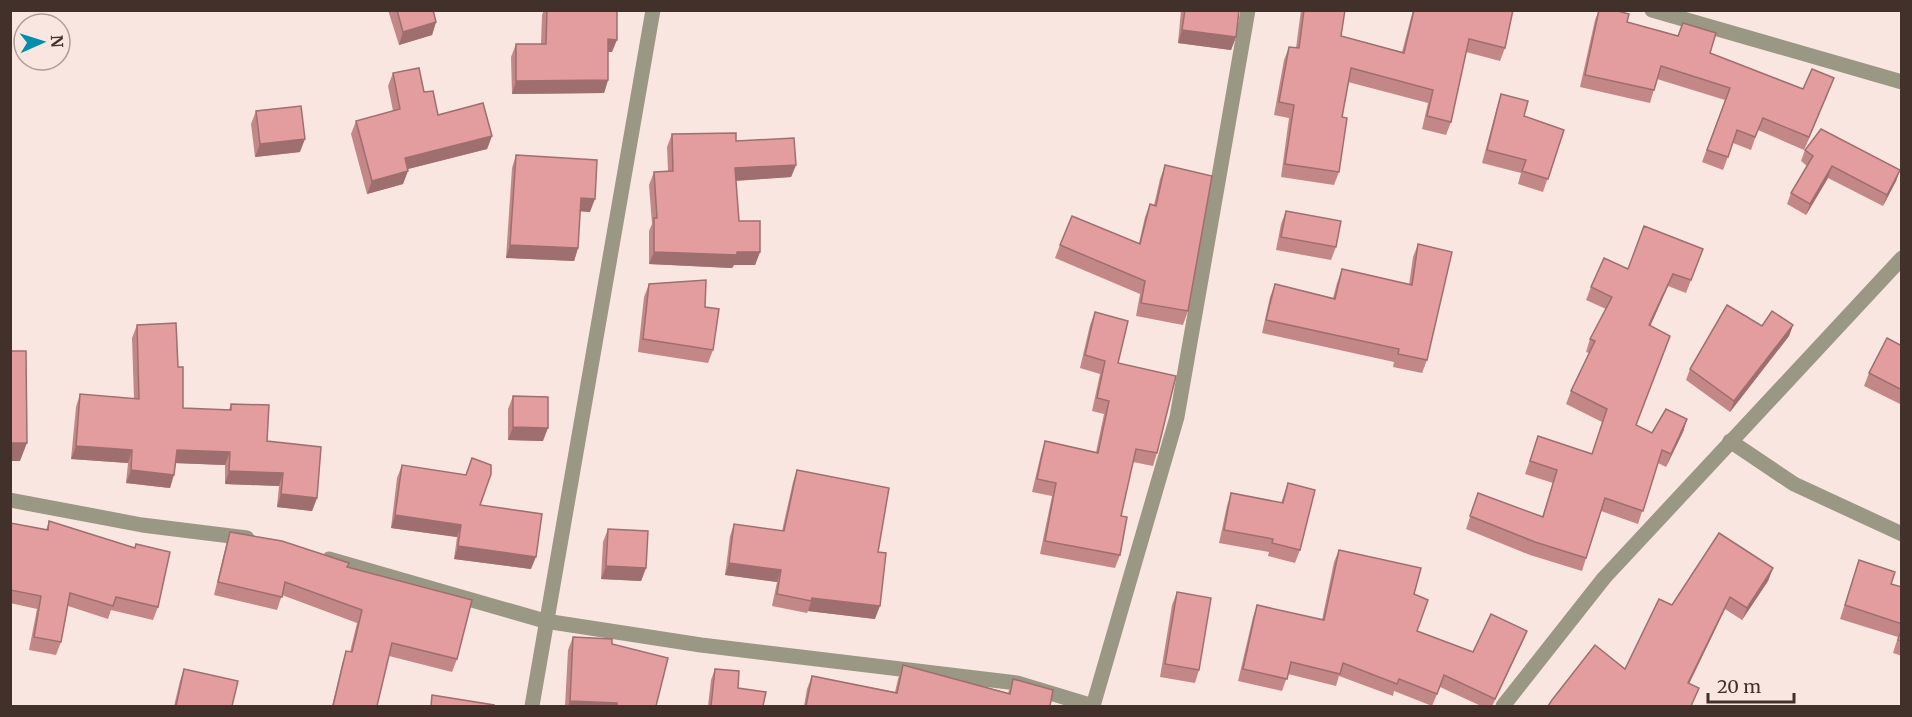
<svg xmlns="http://www.w3.org/2000/svg" width="1912" height="717" viewBox="0 0 1912 717" font-family="Merriweather,serif">
<style>
.lines{fill:none;stroke-linecap:round;stroke-linejoin:round}
.minor{stroke:#9a9784;stroke-width:15}
.wall{fill:#c38788}
.shaded-wall{fill:#9f6e6f}
.building{fill:#e39d9e;stroke:#9f6e6f;stroke-width:1.5}
</style>
<rect width="100%" height="100%" fill="#fae6e0"/>
<g class="lines">
<!-- minor -->
<g class="minor">
<path d="M1652,10L1902,82"/>
<path d="M1730,441L1794,484L1902,534"/>
<path d="M10,500L142,525L247,538"/>
<path d="M329,559L545,621L701,645L1017,683L1093,706"/>
<path d="M532,706L653,10"/>
<path d="M1093,706L1177,417L1248,10"/>
<path d="M1503,706L1604,578L1902,258"/>
</g>
</g>
<!-- wall -->
<g class="wall">
<path d="M388,10H433L436,22L432,35L399,45Z"/>
<path d="M544,10H547L612,52H608V80L604,93L512,94L511,57L516,44H541L542,15Z"/>
<path d="M1181,10H1239L1236,37L1231,50L1178,43Z"/>
<path d="M1301,10H1345L1341,36L1402,52L1413,10H1513L1505,48L1500,61L1466,52L1451,122L1446,135L1422,129L1428,103L1348,82L1342,117L1339,172L1334,185L1281,177L1289,118L1274,115L1284,60L1289,47L1296,48Z"/>
<path d="M1599,10L1627,22L1678,36L1683,23L1710,53L1803,89L1834,78L1804,150L1758,130L1751,150L1733,143L1723,170L1702,162L1725,100L1657,79L1650,103L1580,87L1595,20Z"/>
<path d="M393,73L424,92L438,115L492,136L487,149L408,169L403,184L367,194L351,134L356,121L393,111L388,86Z"/>
<path d="M1501,94L1524,116L1564,130L1543,192L1518,184L1521,173L1482,163L1497,107Z"/>
<path d="M256,111L300,152L255,157L251,124Z"/>
<path d="M672,134L736,141L796,165L791,177L736,181L739,221L760,252L755,265H734L732,268L649,264V231L652,224L649,185L654,172L668,171L667,147Z"/>
<path d="M1805,150L1900,170L1896,181L1883,206L1828,178L1806,215L1787,204L1791,193L1807,166L1801,161Z"/>
<path d="M516,155L590,212L580,211L578,248L574,261L506,258L512,168Z"/>
<path d="M1165,165L1188,311L1183,325L1136,316L1140,294L1055,258L1060,245L1139,243L1145,217L1150,204L1154,205L1160,179Z"/>
<path d="M1286,211L1336,247L1331,260L1276,250L1281,224Z"/>
<path d="M1418,244L1427,360L1422,373L1393,367L1394,362L1262,333L1270,297L1275,284L1333,298L1337,283L1342,269L1409,285L1413,257Z"/>
<path d="M1703,249L1686,293L1668,286L1650,326L1636,425L1652,433L1687,419L1683,432L1666,467L1658,463L1638,524L1601,511L1582,571L1530,555L1466,529L1478,493L1542,517L1553,483L1525,474L1538,436L1592,454L1602,422L1566,404L1571,391L1589,353L1586,352L1590,339L1606,309L1586,300L1591,287Z"/>
<path d="M649,284L713,350L708,363L638,352L644,297Z"/>
<path d="M1095,312L1157,453L1153,466L1133,462L1121,516L1120,555L1115,568L1040,554L1052,496L1032,492L1041,454L1045,441L1096,452L1104,414L1092,411L1100,374L1080,368L1090,325Z"/>
<path d="M137,325L178,367L183,408L229,410L231,404L267,441L317,498L312,511L277,507L279,486L225,484V465L176,463L170,488L126,483L128,463L71,459L76,407L80,394L134,399L132,338Z"/>
<path d="M1793,325L1789,336L1730,412L1686,380L1690,369L1762,326Z"/>
<path d="M1902,346V405L1864,386L1869,373Z"/>
<path d="M513,396L543,441L508,440V409Z"/>
<path d="M402,465L480,505L531,569L454,559L457,537L391,528L397,478Z"/>
<path d="M797,470L878,552L875,619L808,611L807,613L772,606L777,582L725,575L730,536L734,524L782,531L793,482Z"/>
<path d="M1288,483L1300,550L1295,563L1268,556L1269,552L1219,543L1227,506L1231,493L1281,503Z"/>
<path d="M49,521L135,548L136,544L158,607L153,620L111,610L108,619L68,606L61,642L56,655L29,650L37,609L10,603V525L46,530Z"/>
<path d="M608,529L646,568L641,581L601,579L603,542Z"/>
<path d="M230,532L347,567L457,659L452,672L389,656L377,706H332L342,664L346,651L350,652L357,623L282,595L277,610L214,595L226,545Z"/>
<path d="M1339,550L1414,594L1417,631L1473,652L1527,631L1522,643L1492,706H1481L1440,687L1432,706L1394,691L1393,696L1339,676L1336,686L1288,674L1282,691L1238,681L1253,617L1257,605L1322,620L1334,562Z"/>
<path d="M1859,560L1891,584L1902,587V656L1893,653L1898,637L1840,619Z"/>
<path d="M1773,568L1768,581L1742,620L1725,609L1689,684L1625,669L1672,605Z"/>
<path d="M1177,592L1199,670L1195,683L1160,677L1172,605Z"/>
<path d="M573,637L612,644L656,706H565L568,650Z"/>
<path d="M903,665L1008,693L1013,679L1050,706H804L807,689L812,676L895,692L898,679Z"/>
<path d="M184,669L232,706H174L180,681Z"/>
<path d="M715,669L738,688L763,706H708L711,680Z"/>
</g>
<!-- shaded-wall -->
<g class="shaded-wall">
<path d="M436,22L432,35L399,45L403,32Z"/>
<path d="M1182,30L1236,37L1231,50L1178,43Z"/>
<path d="M608,39L617,40L612,52H604Z"/>
<path d="M1834,78L1829,91L1804,150L1809,137Z"/>
<path d="M608,80L604,93L512,94L516,81Z"/>
<path d="M492,136L487,149L400,171L405,158Z"/>
<path d="M305,139L300,152L255,157L260,144Z"/>
<path d="M796,165L791,177L730,181L735,168Z"/>
<path d="M1832,166L1828,178L1806,215L1810,204Z"/>
<path d="M1900,170L1896,181L1883,206L1887,195Z"/>
<path d="M408,171L403,184L367,194L372,181Z"/>
<path d="M581,198L595,199L590,212L576,211Z"/>
<path d="M510,245L578,248L574,261L506,258Z"/>
<path d="M654,252H760L755,265H734L732,268L649,264Z"/>
<path d="M1673,274L1668,286L1645,338L1649,325Z"/>
<path d="M1793,325L1789,336L1730,412L1734,401Z"/>
<path d="M1687,419L1683,432L1666,467L1671,454Z"/>
<path d="M513,427L548,428L543,441L508,440Z"/>
<path d="M10,443H27L20,461H10Z"/>
<path d="M76,446L132,450L128,463L71,459Z"/>
<path d="M177,450L230,452L225,465L173,463Z"/>
<path d="M131,470L174,475L170,488L126,483Z"/>
<path d="M229,471L283,473L279,486L225,484Z"/>
<path d="M281,494L317,498L312,511L277,507Z"/>
<path d="M395,515L461,525L457,537L391,528Z"/>
<path d="M458,546L536,557L531,569L454,559Z"/>
<path d="M729,563L781,570L777,582L725,575Z"/>
<path d="M606,566L646,568L641,581L601,579Z"/>
<path d="M1773,568L1768,581L1742,620L1747,608Z"/>
<path d="M1730,597L1725,609L1683,696L1688,683Z"/>
<path d="M812,598L880,606L875,619L808,611Z"/>
<path d="M1527,631L1522,643L1492,706L1495,699Z"/>
<path d="M570,701L617,703L616,706H568Z"/>
</g>
<!-- building -->
<g class="building">
<path d="M397,10H433L436,22L403,32Z"/>
<path d="M547,10H617V40L608,39V80L516,81V44H546Z"/>
<path d="M1185,10H1239L1236,37L1182,30Z"/>
<path d="M1304,10H1345L1341,36L1404,53L1414,10H1513L1505,48L1469,39L1451,122L1427,116L1433,90L1351,68L1342,117L1347,118L1339,172L1285,164L1294,105L1279,102L1289,47L1299,48Z"/>
<path d="M1599,10H1614L1629,14L1627,22L1678,36L1683,23L1716,33L1710,53L1803,89L1812,69L1834,78L1809,137L1763,118L1755,137L1737,130L1728,157L1707,150L1730,88L1661,66L1654,90L1585,75Z"/>
<path d="M419,68L424,92L433,91L438,115L483,103L492,136L405,158L408,171L372,181L356,121L400,109L393,73Z"/>
<path d="M1501,94L1528,101L1524,116L1564,130L1548,179L1522,171L1526,160L1487,150Z"/>
<path d="M301,106L305,139L260,144L256,111Z"/>
<path d="M1821,129L1900,170L1887,195L1832,166L1810,204L1791,193L1813,156L1805,150Z"/>
<path d="M736,133V141L794,138L796,165L735,168L739,221H760V252H737V255L654,252V218H657L654,172L673,171L672,134Z"/>
<path d="M516,155L597,160L595,199L581,198L578,248L510,245Z"/>
<path d="M1165,165L1212,176L1188,311L1141,303L1145,281L1060,245L1072,216L1140,244L1150,204L1156,206Z"/>
<path d="M1286,211L1341,221L1336,247L1281,237Z"/>
<path d="M1644,226L1703,249L1691,280L1673,274L1649,325L1670,336L1636,425L1652,433L1666,409L1687,419L1671,454L1662,450L1643,511L1605,498L1586,558L1535,542L1470,516L1478,493L1543,517L1557,470L1530,461L1538,436L1592,454L1607,409L1571,391L1595,341L1590,339L1612,297L1591,287L1604,258L1628,269Z"/>
<path d="M1418,244L1452,252L1427,360L1398,354L1399,349L1266,320L1275,284L1335,299L1342,269L1412,285Z"/>
<path d="M706,280L705,307L719,309L713,350L643,339L649,284Z"/>
<path d="M1727,305L1762,326L1772,311L1793,325L1734,401L1690,369Z"/>
<path d="M1095,312L1128,321L1118,363L1176,376L1157,453L1136,449L1121,516L1127,517L1120,555L1045,541L1056,483L1037,479L1045,441L1098,453L1109,401L1097,398L1105,361L1085,355Z"/>
<path d="M176,323L178,367H183V408L231,410V404L269,405L267,441L321,447L317,498L281,494L283,473L229,471L230,452L177,450L174,475L131,470L132,450L76,446L80,394L139,399L137,325Z"/>
<path d="M1887,338L1902,346V390L1869,373Z"/>
<path d="M10,351H26L27,443H10Z"/>
<path d="M513,396L548,397V428L513,427Z"/>
<path d="M472,458L491,465V474L480,505L542,514L536,557L458,546L461,525L395,515L402,465L466,475Z"/>
<path d="M797,470L889,488L878,552L886,553L880,606L812,598L811,601L777,594L781,570L729,563L734,524L784,531Z"/>
<path d="M1288,483L1315,490L1300,550L1272,543L1273,539L1224,530L1231,493L1283,503Z"/>
<path d="M49,521L135,548L136,544L170,552L158,607L116,597L113,606L70,593L61,642L34,637L41,596L10,590V526L11,523L48,530Z"/>
<path d="M608,529L648,531L646,568L606,566Z"/>
<path d="M230,532L282,541L349,563L347,567L472,600L457,659L392,643L377,706H333L346,651L352,652L362,610L285,582L282,597L218,582Z"/>
<path d="M1719,533L1773,568L1747,608L1730,597L1688,683L1699,688L1691,706H1548L1552,700L1595,645L1625,669L1659,599L1672,605Z"/>
<path d="M1339,550L1421,568L1414,594L1428,600L1417,631L1473,652L1491,614L1527,631L1495,699L1444,675L1437,694L1399,679L1397,684L1343,663L1340,674L1291,662L1287,679L1243,669L1257,605L1324,620Z"/>
<path d="M1859,560L1895,572L1891,584L1902,587V624L1845,605Z"/>
<path d="M1177,592L1211,598L1199,670L1165,664Z"/>
<path d="M1902,627V641L1898,640Z"/>
<path d="M573,637L612,639V644L668,658L656,706H617V703L570,701Z"/>
<path d="M903,665L1010,694L1013,679L1053,690L1050,706H806L812,676L897,693Z"/>
<path d="M184,669L238,681L232,706H176Z"/>
<path d="M715,669L739,671L738,688L766,692L763,706H711Z"/>
<path d="M432,695L494,705V706H431Z"/>
</g>
<!-- border -->
<rect width="1912" height="717" fill="none" stroke="#42302a" stroke-width="24"/>
<!-- north arrow -->
<g transform="translate(42 42) rotate(87)"><circle r="28" fill="#fae6e0" stroke="#b09d97" stroke-width="1.5"/>
<path d="M0-4.5L10 22L0 15L-10 22Z" fill="#008eaa"/>
<text y="-9" font-size="16" font-weight="bold" text-anchor="middle" fill="#42302a">N</text>
</g>
<!-- scale -->
<path d="M1708 693v9h86v-9" fill="none" stroke="#42302a" stroke-width="3"/>
<text x="1717" y="693" font-size="18" fill="#42302a" stroke="#fae6e0" stroke-width="4.5" paint-order="stroke">20 m</text>
</svg>
